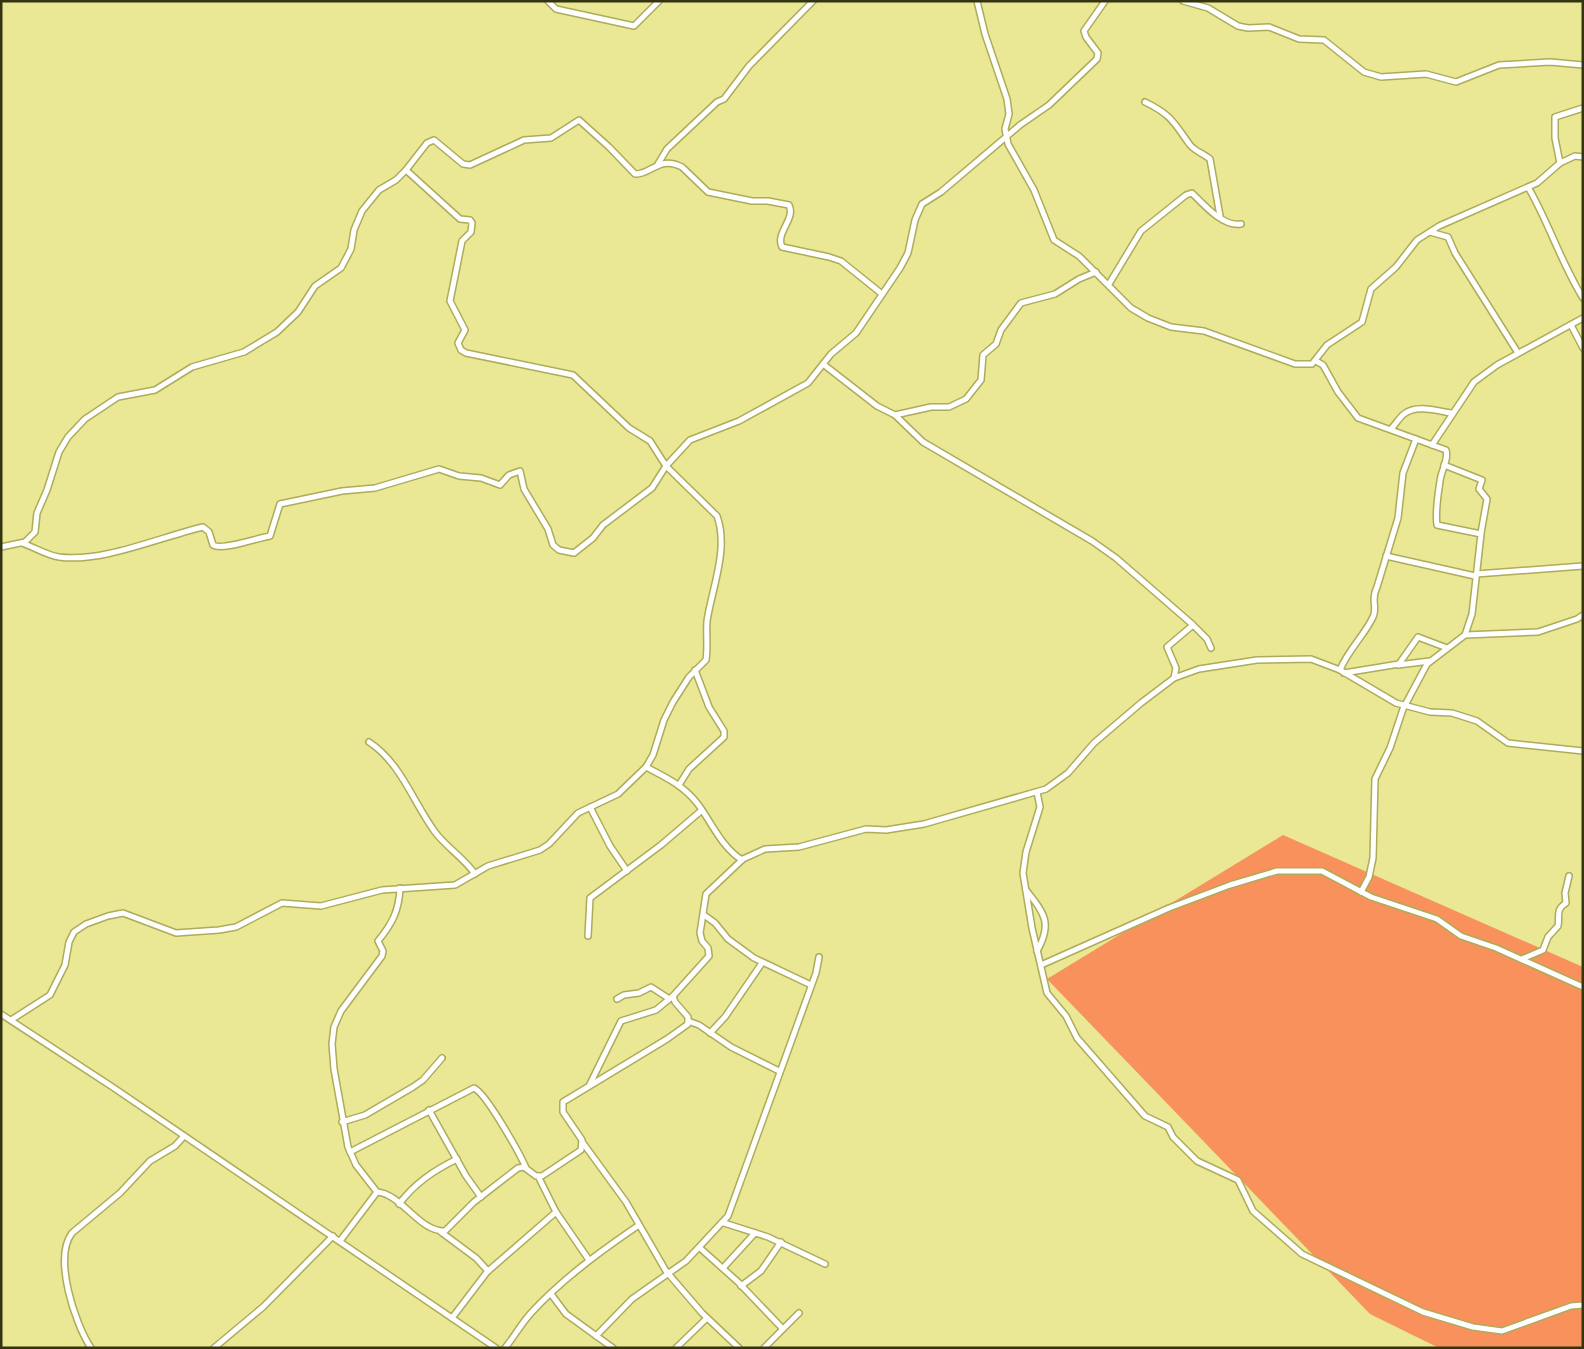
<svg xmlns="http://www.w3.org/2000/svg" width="1584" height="1349" viewBox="0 0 1584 1349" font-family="Quicksand,sans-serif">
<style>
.forest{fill:#f8915c}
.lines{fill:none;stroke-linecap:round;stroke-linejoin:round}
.minor-casing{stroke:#aeab59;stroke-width:8}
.minor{stroke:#fff;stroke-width:5}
</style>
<rect width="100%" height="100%" fill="#eae894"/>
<!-- forest -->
<path class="forest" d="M1283,835L1583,967V1348H1439L1370,1314L1047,979Z"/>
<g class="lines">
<defs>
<g id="minor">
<path d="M548,1L556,9L634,26L659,1"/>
<path d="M977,1L985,34L1007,99L1009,114L1005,129L1008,144L1034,190L1054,240L1079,256L1131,308L1148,318L1171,327L1204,331L1295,364H1312L1327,345L1362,322L1371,289L1396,267L1417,240L1439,226L1537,183L1560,163L1575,156L1583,157"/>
<path d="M1183,1L1208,8L1238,26L1248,28L1269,27L1299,39L1324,40L1364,72L1381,77L1426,74L1456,82L1499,65L1550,62L1583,65"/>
<path d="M1145,102C1172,115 1174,123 1190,145C1195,151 1204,154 1210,159L1220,216"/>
<path d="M1560,163L1555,138V117L1583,108"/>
<path d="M658,164L667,149L717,102L724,99L749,66L813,1"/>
<path d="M1528,187C1549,223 1561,263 1583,298"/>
<path d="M1430,232L1448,237L1455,253L1518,353"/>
<path d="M1109,284L1141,231L1186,195L1192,193C1204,205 1223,227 1241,224"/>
<path d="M1571,325L1583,348"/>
<path d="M1316,361L1323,365L1338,392L1358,418L1446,450C1449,459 1441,471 1440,481C1438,495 1435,511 1437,525L1481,534L1472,614L1465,635"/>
<path d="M823,364L877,406L895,415L923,442L1092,541L1116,558L1192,624L1207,639L1211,648"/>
<path d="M895,415L931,407H949L966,399L981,380L983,355L996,344L1001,330L1021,303L1055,294L1079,279L1096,272"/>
<path d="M1391,429C1395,425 1399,418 1404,414C1416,404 1438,411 1451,413"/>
<path d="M1432,445L1474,382L1497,365L1583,318"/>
<path d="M1444,465L1482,480L1479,489L1487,499L1481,533"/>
<path d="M22,543C34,547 46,555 59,557C102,563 160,537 203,527L209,532L213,545C222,551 257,538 270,536L280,504L342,491L375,488L439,469L459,476L481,478L500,485L509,475L520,471L524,489L548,529L553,545L559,550L574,553L593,538L603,525L652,488L666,466L690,440L739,421L808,383L831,354L856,333L900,268L908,253L915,220L922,204L941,192L1020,125L1049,105L1097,59L1098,53L1086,37L1084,31L1105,1"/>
<path d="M1,547L25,542L35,532L37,513L47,490L59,452L68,437L85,419L118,397L155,390L192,367L244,352L277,332L298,312L315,286L341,268L351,249L354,230L362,211L379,190L396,180L406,170L427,143L434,140L463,164L470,165L524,140L551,138L579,120L609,147L635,174C651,175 659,155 682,167L708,192L752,201H768L789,205C796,219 775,233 782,247L829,257L841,261L882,294"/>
<path d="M1386,556L1475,576"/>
<path d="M1476,574L1583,566"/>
<path d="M1398,665L1430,661"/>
<path d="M1340,670C1348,650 1364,636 1373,617C1378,606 1370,601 1377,587L1398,518L1403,473L1416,439"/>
<path d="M1344,673L1399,664L1418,637L1447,648"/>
<path d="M1174,678L1176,668L1167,647L1193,625"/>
<path d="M369,742C401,763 413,802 435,832C446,847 464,858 475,874"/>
<path d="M646,767C665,777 683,785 697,803C711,821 721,847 742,860"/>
<path d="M679,785L689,769L724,737V731L709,707L695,670"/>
<path d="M1037,792L1040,807L1026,852L1023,873L1032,928L1047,993L1066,1016L1077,1038L1145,1116L1168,1127L1173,1137L1197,1161L1238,1180L1253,1211L1302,1254L1423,1312L1473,1327L1502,1331L1571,1306L1583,1305"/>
<path d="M590,807L610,846L627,871"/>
<path d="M1026,890C1044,913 1053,923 1037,951"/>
<path d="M1361,892L1369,877L1373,858L1375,779L1390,748L1403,709L1427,664L1465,635L1538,632L1577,619L1583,615"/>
<path d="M704,915L715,923L728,939L754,958L811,985"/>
<path d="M588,936L590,898L661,845L702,810"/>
<path d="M1522,959L1543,950L1548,937L1558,926C1560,916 1555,910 1566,903L1565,893L1569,876"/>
<path d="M1041,965L1169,908L1230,885L1277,871H1322L1371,897L1437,919L1461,936L1496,948L1583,987"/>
<path d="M617,999L624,995L639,993L651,987L668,998"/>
<path d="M1,1014L114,1088L496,1348"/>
<path d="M11,1020L50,995L65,965L69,942L74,932L86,924L108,916L123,913L176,933L219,930L236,927L282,903L321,906L382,890L455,885L488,866L540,850L549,844L578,813L618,794L646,767L653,755L664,720L673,702L689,677L706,660C708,647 706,633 707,621C712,588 729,549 717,516L666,466L650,441L629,428L573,375L466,353L461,350L458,343L465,330L450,301L462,241L471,232L472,223L470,220L460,219L406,170"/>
<path d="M688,1021L699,1025L731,1047L779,1071"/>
<path d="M710,1033L725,1017L762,963"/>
<path d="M589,1086L621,1021L656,1010L673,996"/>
<path d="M429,1110L466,1176L481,1197"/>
<path d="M342,1122L365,1115L413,1087L423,1080L442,1058"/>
<path d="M583,1143L626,1202L666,1271L702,1313L739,1348"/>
<path d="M350,1152L474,1088C486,1093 520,1154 526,1168"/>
<path d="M538,1176L556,1212L589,1260"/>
<path d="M377,1192L356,1165L348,1147L334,1069L332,1044L334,1027L341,1011L382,956L383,951L378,941C392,924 399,911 400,888"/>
<path d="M399,1204C415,1183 433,1171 457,1159"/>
<path d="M724,1223L768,1237L825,1264"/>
<path d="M441,1232L476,1258L488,1271"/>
<path d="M340,1241L377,1192C402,1194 419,1232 445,1231L474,1202L518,1168L524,1167L536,1176H542L581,1150L582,1140L563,1112V1102L667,1039L688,1024V1017L675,1002L673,996L709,956L708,948L702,941L700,933L706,894L743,859L765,849L799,847L866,829L886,830L924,824L1046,789L1068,773L1094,743L1141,703L1174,678L1199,669L1257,660L1311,659L1340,670L1396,703L1430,712L1452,713L1477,721L1508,743L1583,751"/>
<path d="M700,1248L738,1282L782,1328"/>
<path d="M723,1268L755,1233"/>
<path d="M741,1286L761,1271L781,1242"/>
<path d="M551,1294L566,1314L613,1348"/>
<path d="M452,1318L487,1272L556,1212"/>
<path d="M596,1336L632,1299L686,1261L728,1216L816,973L819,957"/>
<path d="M91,1348C75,1324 53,1258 72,1233L120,1193L150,1161L175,1146L184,1136"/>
<path d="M214,1348L263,1307L333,1236"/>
<path d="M505,1348C514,1337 521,1324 531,1313C562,1279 601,1251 639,1225"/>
<path d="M676,1348L707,1318"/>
<path d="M764,1348L799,1313"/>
</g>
</defs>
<!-- minor casing -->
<use href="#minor" class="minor-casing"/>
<!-- minor -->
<use href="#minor" class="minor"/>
</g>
<!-- border -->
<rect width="1584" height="1349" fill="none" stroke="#353411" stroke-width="5"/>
</svg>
